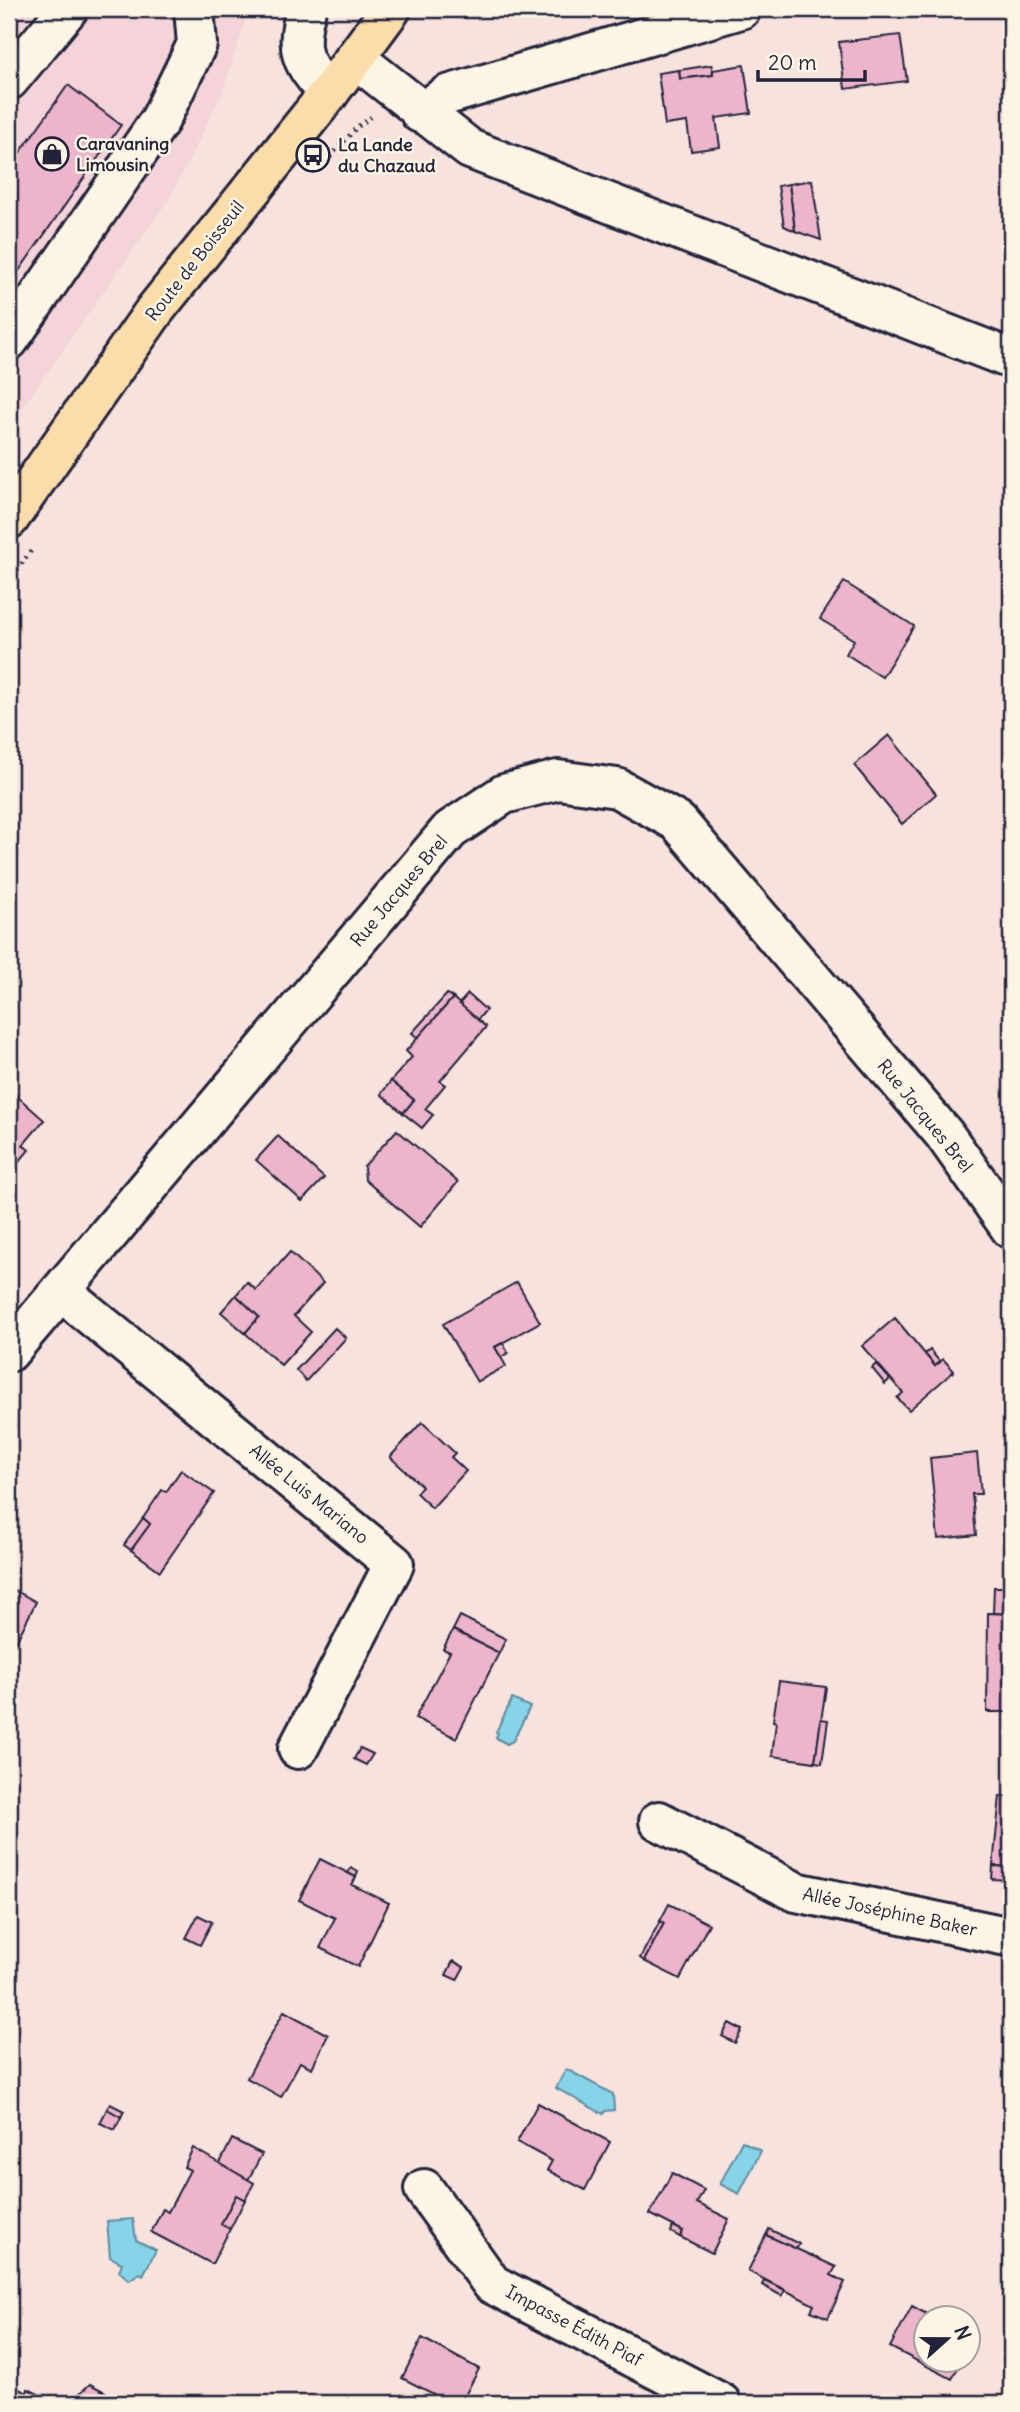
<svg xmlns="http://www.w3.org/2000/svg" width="1020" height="2412" viewBox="0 0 1020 2412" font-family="Delius,sans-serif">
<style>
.built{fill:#f4d4d9}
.water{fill:#87d3e7;stroke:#5f8ca2;stroke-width:2}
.building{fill:#ecb5cc;stroke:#22223b;stroke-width:2}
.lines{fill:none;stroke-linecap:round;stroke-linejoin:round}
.minor-casing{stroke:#22223b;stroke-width:44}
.major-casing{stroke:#22223b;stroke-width:44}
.path{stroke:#22223b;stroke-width:4.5;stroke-dasharray:2 5;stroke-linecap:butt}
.minor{stroke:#fcf5e5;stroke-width:38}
.major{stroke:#faddab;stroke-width:38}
.labels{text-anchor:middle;stroke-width:5;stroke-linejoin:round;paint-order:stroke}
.poi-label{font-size:18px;font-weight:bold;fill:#22223b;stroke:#fcf5e5;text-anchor:start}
.street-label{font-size:18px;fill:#22223b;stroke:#fcf5e5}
</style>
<rect width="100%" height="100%" fill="#f7e2de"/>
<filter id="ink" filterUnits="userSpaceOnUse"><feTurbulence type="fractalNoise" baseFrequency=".0143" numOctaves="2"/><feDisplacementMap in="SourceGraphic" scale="14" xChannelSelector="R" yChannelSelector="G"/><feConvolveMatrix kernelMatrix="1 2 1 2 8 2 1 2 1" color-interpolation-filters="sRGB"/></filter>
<g filter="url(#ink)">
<!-- built -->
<path class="built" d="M9,9H249L223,92L171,196L9,427Z"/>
<!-- water -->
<g class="water">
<path d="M512,1699L530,1707L513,1741L507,1744L496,1738L498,1733L496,1732Z"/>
<path d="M566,2069L613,2094L614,2110L605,2111L603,2114L556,2088Z"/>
<path d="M742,2141L761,2151L739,2194L720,2184Z"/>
<path d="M133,2219L136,2240L156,2250L143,2275L140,2273L129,2280L119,2271L122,2263L110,2257L107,2221Z"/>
</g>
<!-- building -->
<g class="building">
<path d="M900,35L907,81L845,89L839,42Z"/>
<path d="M712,65L713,75L680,79L679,70Z"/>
<path d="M744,65L751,113L716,118L720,147L691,151L687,122L665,125L658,73L679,70L680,79L713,75V70Z"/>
<path d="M68,85L121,125L9,285V168Z"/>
<path d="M812,180L821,240L795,231L789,184Z"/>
<path d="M789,184L795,231L784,226L778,186Z"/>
<path d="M844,582L914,626L882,677L846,654L854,640L820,619Z"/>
<path d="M889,735L936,794L902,824L854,765Z"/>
<path d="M447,994L453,998L418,1038L412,1033Z"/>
<path d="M468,994L486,1010L477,1020L459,1004Z"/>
<path d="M453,998L486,1027L440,1081L445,1085L425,1109L433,1115L422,1128L403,1113L414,1100L391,1081L412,1057L406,1051Z"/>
<path d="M391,1081L414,1100L403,1113L381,1094Z"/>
<path d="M9,1089L44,1120L23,1145L29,1150L9,1174Z"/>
<path d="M397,1130L458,1182L420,1227L365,1180L364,1166Z"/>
<path d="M278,1136L324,1178L302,1201L256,1160Z"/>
<path d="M290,1252L323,1283L294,1316L311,1332L281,1365L245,1333L259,1317L236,1295L247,1282L256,1290Z"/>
<path d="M517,1282L540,1322L495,1347L506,1366L477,1382L443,1324Z"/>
<path d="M236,1295L259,1317L245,1333L221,1312Z"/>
<path d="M895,1318L935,1366L943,1359L954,1371L909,1410L897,1398L903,1393L862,1346Z"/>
<path d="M335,1328L346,1338L306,1381L296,1370Z"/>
<path d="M503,1343L508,1353L501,1357L495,1347Z"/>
<path d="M930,1350L940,1362L935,1366L925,1354Z"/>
<path d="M876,1364L890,1379L885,1384L872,1368Z"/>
<path d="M422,1422L455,1453L451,1457L466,1471L432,1508L416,1493L422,1486L390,1457Z"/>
<path d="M977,1453L981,1494H972L976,1535L938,1539L930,1458Z"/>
<path d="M181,1470L214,1493L160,1571L131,1550L150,1524L143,1518L162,1490L166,1492Z"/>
<path d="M143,1518L150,1524L131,1550L124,1545Z"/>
<path d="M9,1587L36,1602L9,1656Z"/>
<path d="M994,1587H1011V1614L993,1613Z"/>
<path d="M988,1613L1011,1614V1712H987Z"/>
<path d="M460,1616L506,1639L499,1653L453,1630Z"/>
<path d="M453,1630L499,1653L456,1738L415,1718L450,1652L443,1649Z"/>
<path d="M779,1681L826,1687L815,1762L772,1756L776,1722L773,1721Z"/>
<path d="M821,1719L828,1720L822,1763L815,1762Z"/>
<path d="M360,1748L373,1754L366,1765L354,1759Z"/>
<path d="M1000,1796L1011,1797V1867L993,1866Z"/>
<path d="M320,1859L356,1877L352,1885L389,1903L358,1967L320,1948L335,1918L299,1900Z"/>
<path d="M993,1866L1011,1867V1880L992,1879Z"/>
<path d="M351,1868L358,1872L356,1877L348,1873Z"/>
<path d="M669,1904L709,1924L680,1979L644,1961L664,1923L660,1921Z"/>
<path d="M198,1915L212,1922L200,1945L186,1938Z"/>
<path d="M660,1921L664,1923L644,1961L640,1958Z"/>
<path d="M453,1961L464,1967L457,1980L446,1975Z"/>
<path d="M284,2011L328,2035L312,2068L300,2062L281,2097L247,2078Z"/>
<path d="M1006,2018H1011V2056L1004,2055Z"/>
<path d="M729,2023L742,2030L735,2043L722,2036Z"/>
<path d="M538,2103L610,2142L585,2190L547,2170L552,2161L517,2142Z"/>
<path d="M110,2104L124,2111L121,2117L107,2109Z"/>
<path d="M107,2109L121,2117L115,2130L100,2123Z"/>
<path d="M232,2139L262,2154L248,2180L219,2165Z"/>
<path d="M193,2148L254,2183L245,2200L236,2195L221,2224L230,2229L212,2264L151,2232L163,2209L168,2212L190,2170L184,2167Z"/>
<path d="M672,2173L704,2190L697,2203L729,2219L712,2253L680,2237L683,2231L650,2214Z"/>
<path d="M236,2195L245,2200L230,2229L221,2224Z"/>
<path d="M673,2226L683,2231L680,2237L671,2232Z"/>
<path d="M769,2229L799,2244L796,2250L766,2235Z"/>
<path d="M766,2235L836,2267L831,2275L845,2282L828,2318L811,2311L814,2305L748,2271Z"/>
<path d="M764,2280L785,2290L782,2296L762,2285Z"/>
<path d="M912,2306L934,2318H926V2360H962L952,2379L890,2347Z"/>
<path d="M422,2338L479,2369L461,2403H451L402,2378Z"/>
<path d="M9,2384L27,2393L28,2389L57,2403H9Z"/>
<path d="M90,2384L107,2393L111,2403H69Z"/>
</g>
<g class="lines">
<defs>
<g id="minor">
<path d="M306,9C295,51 300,62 329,93"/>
<path d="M355,58L470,149L1011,359"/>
<path d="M9,80L68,9"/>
<path d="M420,113L447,95L741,9"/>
<path d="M9,340L160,120L197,44L194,9"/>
<path d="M62,1292L394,1564L298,1749"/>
<path d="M9,1352L450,830L504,794L558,780L617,788L678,822L944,1134L1011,1229"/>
<path d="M659,1821L796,1892L1011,1937"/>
<path d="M424,2189L492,2284L721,2403"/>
</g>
<path id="major" d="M9,519L155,310L329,93L391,9"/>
</defs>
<!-- minor casing -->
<use href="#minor" class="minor-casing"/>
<!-- major casing -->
<use href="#major" class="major-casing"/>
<!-- path -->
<g class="path">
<path d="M330,157L357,127L371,117"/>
<path d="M9,581L31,551"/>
</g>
<!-- minor -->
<use href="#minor" class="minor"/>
<!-- major -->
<use href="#major" class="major"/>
</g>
</g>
<!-- icons -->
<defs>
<symbol id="shop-ring" viewBox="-11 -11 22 22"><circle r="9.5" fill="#fcf5e5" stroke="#22223b" stroke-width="1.5"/><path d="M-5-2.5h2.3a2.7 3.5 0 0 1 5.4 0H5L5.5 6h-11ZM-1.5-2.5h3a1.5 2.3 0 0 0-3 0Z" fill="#22223b"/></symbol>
<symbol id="bus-ring" viewBox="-11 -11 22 22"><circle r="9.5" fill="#fcf5e5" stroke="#22223b" stroke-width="1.5"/><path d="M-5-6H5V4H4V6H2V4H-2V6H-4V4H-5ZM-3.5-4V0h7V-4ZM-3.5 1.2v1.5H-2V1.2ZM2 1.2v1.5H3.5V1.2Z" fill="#22223b"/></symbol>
</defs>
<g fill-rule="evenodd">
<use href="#shop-ring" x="33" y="135" width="38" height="38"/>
<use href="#bus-ring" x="294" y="136" width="38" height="38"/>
</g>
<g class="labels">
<!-- poi labels -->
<g class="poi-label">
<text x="76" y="150">Caravaning<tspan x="76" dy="21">Limousin</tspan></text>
<text x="338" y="151">La Lande<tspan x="338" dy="21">du Chazaud</tspan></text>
</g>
<!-- street labels -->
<g class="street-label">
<text transform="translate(195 261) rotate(-52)" y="6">Route de Boisseuil</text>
<text transform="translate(399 891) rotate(-50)" y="6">Rue Jacques Brel</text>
<text transform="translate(925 1116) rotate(51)" y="6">Rue Jacques Brel</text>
<text transform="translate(309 1494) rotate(39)" y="6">Allée Luis Mariano</text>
<text transform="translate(890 1912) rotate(12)" y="6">Allée Joséphine Baker</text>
<text transform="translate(574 2326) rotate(28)" y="6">Impasse Édith Piaf</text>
</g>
</g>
<!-- margin -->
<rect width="1020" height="2412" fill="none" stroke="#fcf5e5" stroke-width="35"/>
<rect x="18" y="18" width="985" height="2377" fill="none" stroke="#22223b" stroke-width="2.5" filter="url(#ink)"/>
<!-- north arrow -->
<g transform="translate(947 2339) rotate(69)"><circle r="33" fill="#fcf5e5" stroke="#a5a1a1" stroke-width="2"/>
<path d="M0-5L12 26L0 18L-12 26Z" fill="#22223b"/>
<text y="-10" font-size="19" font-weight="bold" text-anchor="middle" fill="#22223b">N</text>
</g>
<!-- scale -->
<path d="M758 70v10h107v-10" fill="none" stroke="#22223b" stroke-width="3.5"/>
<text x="768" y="70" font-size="21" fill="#22223b" stroke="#fcf5e5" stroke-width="5" paint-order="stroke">20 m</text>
</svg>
